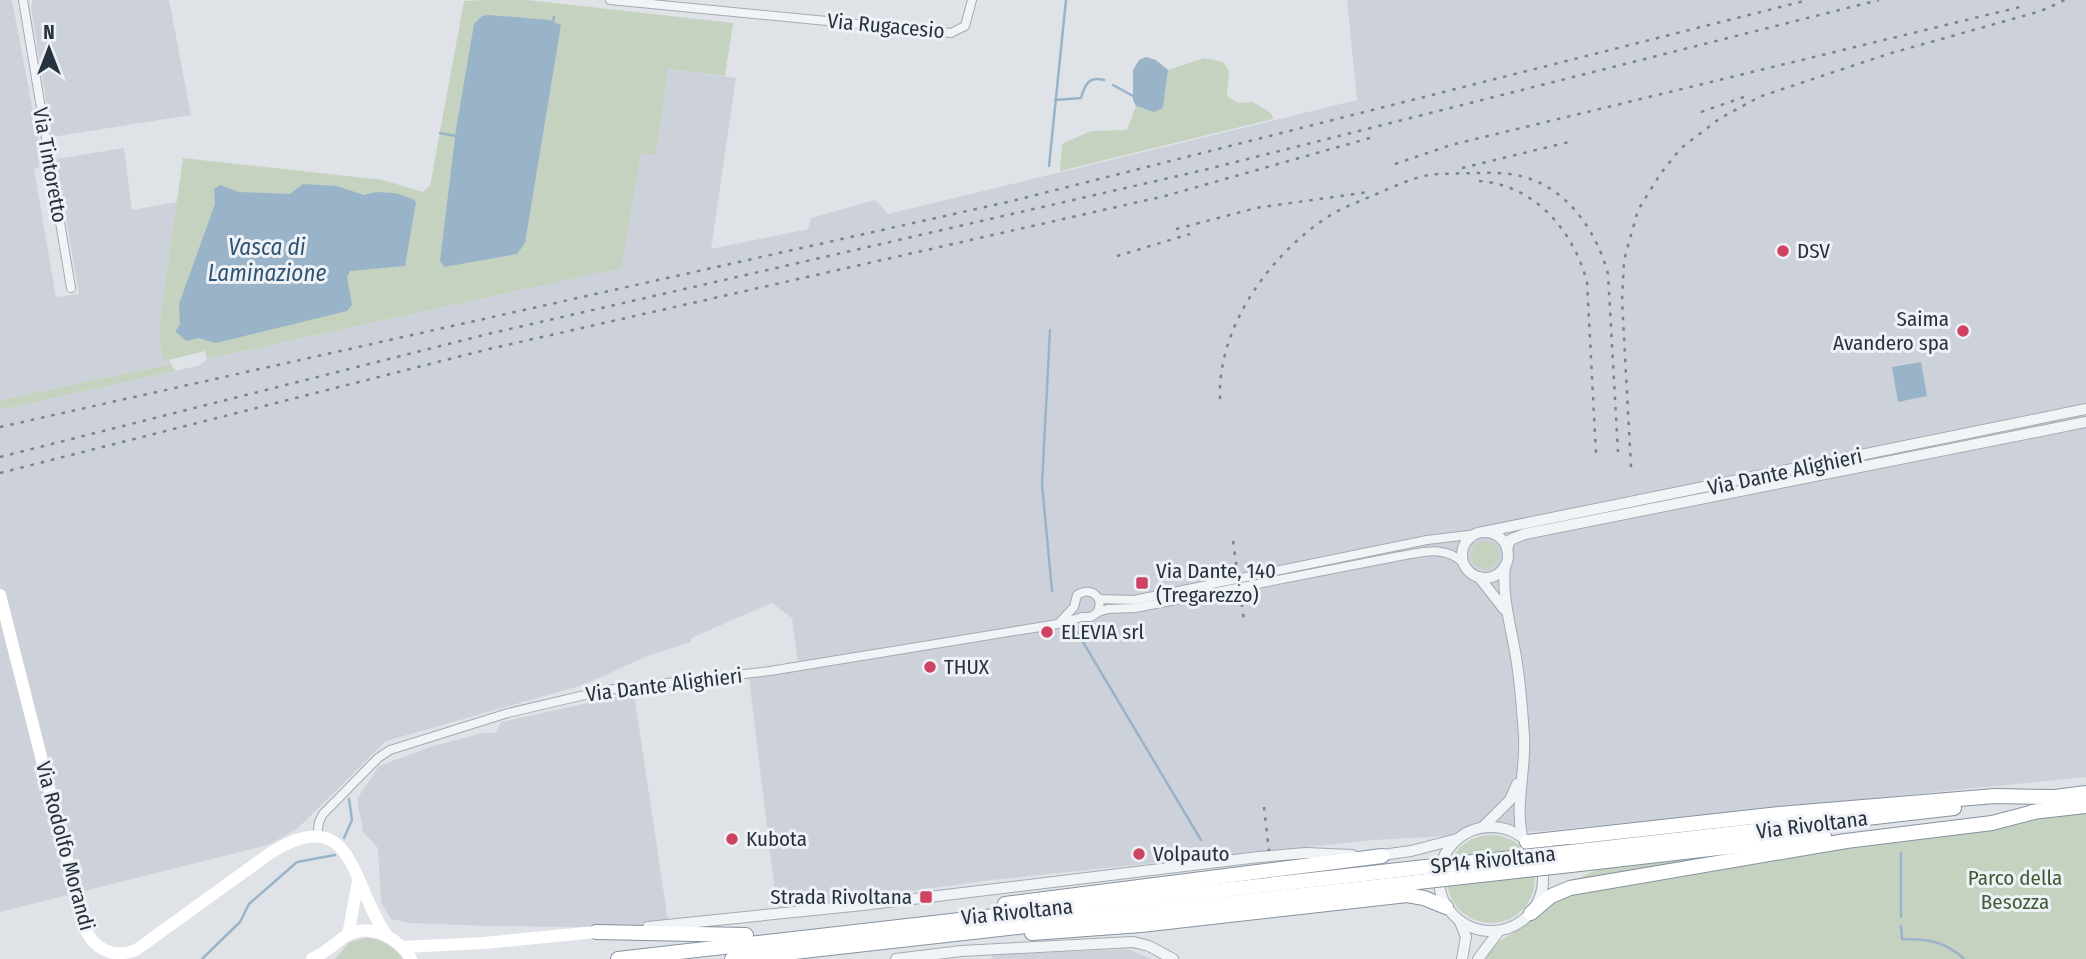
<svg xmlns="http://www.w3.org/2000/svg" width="2086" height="959" viewBox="0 0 2086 959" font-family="'Fira Sans Condensed',sans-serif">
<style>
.built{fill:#cdd2da}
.green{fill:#c6d2c0}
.water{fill:#99b4c9}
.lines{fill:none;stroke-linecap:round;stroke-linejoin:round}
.stream{stroke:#99b4c9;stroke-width:2.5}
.minor-casing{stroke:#a4aab2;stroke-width:10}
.tertiary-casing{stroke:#a4aab2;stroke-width:12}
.trunk-casing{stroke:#86929f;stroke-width:16}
.minor{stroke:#f1f4f7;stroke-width:8}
.tertiary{stroke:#f1f4f7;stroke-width:10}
.secondary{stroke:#fff;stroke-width:12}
.trunk{stroke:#fff;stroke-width:14}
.rail{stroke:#788492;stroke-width:2.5;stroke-dasharray:3.5 7;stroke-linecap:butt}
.trunk-bridge-casing{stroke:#86929f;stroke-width:16;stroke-linecap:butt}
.trunk-bridge{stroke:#fff;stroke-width:14}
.poi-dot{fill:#cf4261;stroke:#eef2f6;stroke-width:2.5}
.labels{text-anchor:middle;stroke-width:6;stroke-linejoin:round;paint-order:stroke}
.street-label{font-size:21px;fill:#28323f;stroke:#eef2f6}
.poi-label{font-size:21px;fill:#28323f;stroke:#eef2f6;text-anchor:start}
.park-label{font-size:21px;fill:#3f5b35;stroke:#eef2f6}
.water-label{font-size:23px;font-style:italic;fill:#315474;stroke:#eef2f6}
</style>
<rect width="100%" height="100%" fill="#dfe3e8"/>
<!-- built -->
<g class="built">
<path d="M0,0H12L42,160L43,166L34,169L56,297L79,294L56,159L124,148L132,210L177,202L159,327L162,358L169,360L171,364L0,400Z"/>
<path d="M33,0H169L191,115L52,137L31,7Z"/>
<path d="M1347,0H2086V777L1544,831L1374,840L983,881L777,910L749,678L798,665L792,618L772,603L691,638V642L650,655L583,685L386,741L297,829L268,845L0,912V410L176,371L200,365L207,359L530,288L641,152L656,154L668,69L736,78L711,249L808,229L811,218L875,200L888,214L1357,100Z"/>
<path d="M634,693L669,928L488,926L409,923L391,919L381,902L378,848L363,832L357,799L379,766L430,747L483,733H496L501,722Z"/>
<path d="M1128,949L1151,959H992V955Z"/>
</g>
<!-- green -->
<g class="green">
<path d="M482,0H528L733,23L725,76L668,69L656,155L641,153L621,268L207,359L205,351L169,360L162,359L159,327L183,158L383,180L423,192L430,186L464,1Z"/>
<path d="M1204,58L1223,62L1229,71L1227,96L1238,103L1253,102L1271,113L1273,119L1060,171L1062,144L1091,131L1127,130L1136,106L1144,109L1163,108L1168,70Z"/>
<path d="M171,364L176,371L0,410V400Z"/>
<circle cx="1485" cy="555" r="14"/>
<path d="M2086,811V959H1483L1497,943L1528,923L1571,882L1594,871L1614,865Z"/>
<circle cx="1491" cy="879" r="44"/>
<path d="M365,938C381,938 393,946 403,959H335L350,942Z"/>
</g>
<!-- water -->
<g class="water">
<path d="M489,15L549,20L561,25L525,243L517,254L444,267L440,261L456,129L474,24L482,16Z"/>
<path d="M1146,57L1156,60L1168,70L1163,108L1154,112L1136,106L1133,100V70L1139,60Z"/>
<path d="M303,184L337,186L364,195L376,192L395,193L413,199L416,202L405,266L350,271L347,277L352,305L347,311L216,343L198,338L186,341L175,331L180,325L179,304L215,204L214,189L220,185L239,192L290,194Z"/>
<path d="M1921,362L1927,396L1898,402L1892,367Z"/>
</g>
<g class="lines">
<!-- stream -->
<g class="stream">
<path d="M553,21L554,17"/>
<path d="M1113,85L1133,96"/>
<path d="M1055,100L1081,98C1085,84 1089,76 1104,80"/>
<path d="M440,133L456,136"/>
<path d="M1049,166L1066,0"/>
<path d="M1050,330L1042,484L1052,591"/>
<path d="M1077,632L1201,840"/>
<path d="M344,838L352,820L349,799"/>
<path d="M1901,853V917"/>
<path d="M1901,926L1902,939C1927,939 1945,941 1964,959"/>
<path d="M202,959L240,922L249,904L297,862L335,855"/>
</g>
<defs>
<g id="minor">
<path d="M23,0L71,288"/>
<path d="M610,0L951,33L965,26L972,0"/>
<path d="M1099,599L1134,600L1427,540L1477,534"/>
<path d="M1059,623L1074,607L1077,595C1091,586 1104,597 1098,612"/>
<path d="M317,837L319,822L323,814L378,758L390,750L508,713L606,690L770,671L1058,624L1082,617H1091L1098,612L1108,609L1135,608L1400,556C1424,552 1444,545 1464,563"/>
</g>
<g id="tertiary">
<path d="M1483,532L2086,409"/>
<circle cx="1485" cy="555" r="23"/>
<path d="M1507,549L1510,540L1525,534L2086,422"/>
<path d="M1505,566C1502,594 1509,619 1514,646C1520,675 1522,706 1524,736C1526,770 1515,803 1522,837"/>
<path d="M1479,577L1504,609"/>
<circle cx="1491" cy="879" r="52"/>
<path d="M1483,827L1510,800L1517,784"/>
<path d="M1375,856L1411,851L1457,839"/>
<path d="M1460,922L1466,937L1462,959"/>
<path d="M648,927L863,905L1259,857L1306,853L1352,855"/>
<path d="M896,959L961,951L1133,942L1149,946L1173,959"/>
<path d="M1478,959L1499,931"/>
</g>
<g id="trunk">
<path d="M2047,798L2086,793"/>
<path d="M2032,812L2086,806"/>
<path d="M1527,842L1779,814L1995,796L2054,797"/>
<path d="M1570,852L1954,808"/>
<path d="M1571,865L1824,836"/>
<path d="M1005,904L1382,856"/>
<path d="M1531,913L1551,896L1570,888L1846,841L1992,823L2038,811"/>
<path d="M596,932L746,935"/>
<path d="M1032,933L1141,925L1407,895L1424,898L1446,907"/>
<path d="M618,959L1416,868"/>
<path d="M732,959L1418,882"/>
</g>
</defs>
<!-- minor casing -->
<use href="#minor" class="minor-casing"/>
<!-- tertiary casing -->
<use href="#tertiary" class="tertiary-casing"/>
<!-- trunk casing -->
<use href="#trunk" class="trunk-casing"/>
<!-- minor -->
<use href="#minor" class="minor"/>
<!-- tertiary -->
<use href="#tertiary" class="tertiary"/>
<!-- secondary -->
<g class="secondary">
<path d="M0,595L84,926C93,949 113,959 136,950L269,854C356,798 351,889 388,937"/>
<path d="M348,935L358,881"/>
<path d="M403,947L484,943L596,932"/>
<path d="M312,959C325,953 333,945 344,937C368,921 398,937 411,959"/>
</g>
<!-- trunk -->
<use href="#trunk" class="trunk"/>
<!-- rail -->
<g class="rail">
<path d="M1701,112L1744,97"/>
<path d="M1395,164L1451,145L2020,7"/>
<path d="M1462,168L1569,142"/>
<path d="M1479,181C1535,185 1573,230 1587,282L1596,453"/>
<path d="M1176,229L1256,208L1368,192"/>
<path d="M1117,256L1190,234"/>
<path d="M1220,399C1217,328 1269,256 1326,218C1341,208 1358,202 1374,195C1391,188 1411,178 1429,175C1443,173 1458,174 1472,173C1486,173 1501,172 1515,175C1564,183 1596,229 1608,274L1618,452"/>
<path d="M0,427L1012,201L1808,0"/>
<path d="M0,457L488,334L1204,170L1879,0"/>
<path d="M1631,467L1622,300L1624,260L1638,210L1661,173L1681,148L1719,119L1759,97L1888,54L2041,11L2065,0"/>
<path d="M0,473L489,349L1165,196L1370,138"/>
<path d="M1233,541L1244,621"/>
<path d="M1264,807L1269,851"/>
</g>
<defs>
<g id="trunk-bridge">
<path d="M1416,868L1570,852"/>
<path d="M1418,882L1571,865"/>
</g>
</defs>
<!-- trunk-bridge casing -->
<use href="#trunk-bridge" class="trunk-bridge-casing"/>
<!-- trunk-bridge -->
<use href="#trunk-bridge" class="trunk-bridge"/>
</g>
<!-- markers -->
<g class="poi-dot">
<circle cx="1783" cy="251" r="7"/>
<circle cx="1963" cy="331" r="7"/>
<rect x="1135" y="576" width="14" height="14" rx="3.5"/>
<circle cx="1047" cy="632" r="7"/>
<circle cx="930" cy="667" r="7"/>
<circle cx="732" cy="839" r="7"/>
<circle cx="1139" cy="854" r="7"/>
<rect x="919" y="890" width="14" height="14" rx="3.5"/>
</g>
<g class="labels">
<!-- street labels -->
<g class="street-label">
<text transform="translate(886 26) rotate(5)" y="7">Via Rugacesio</text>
<text transform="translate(50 165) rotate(80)" y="7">Via Tintoretto</text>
<text transform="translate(1785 472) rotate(-12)" y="7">Via Dante Alighieri</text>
<text transform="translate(664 685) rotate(-7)" y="7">Via Dante Alighieri</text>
<text transform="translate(1812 825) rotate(-7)" y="7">Via Rivoltana</text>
<text transform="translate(65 846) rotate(75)" y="7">Via Rodolfo Morandi</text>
<text transform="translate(1493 860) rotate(-6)" y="7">SP14 Rivoltana</text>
<text transform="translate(1017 912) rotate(-6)" y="7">Via Rivoltana</text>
</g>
<!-- poi labels -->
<g class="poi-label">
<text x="1797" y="258">DSV</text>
<text x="1949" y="326" text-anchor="end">Saima<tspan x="1949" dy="24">Avandero spa</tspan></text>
<text x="1156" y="578">Via Dante, 140<tspan x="1156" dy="24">(Tregarezzo)</tspan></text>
<text x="1061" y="639">ELEVIA srl</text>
<text x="944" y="674">THUX</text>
<text x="746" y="846">Kubota</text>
<text x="1153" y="861">Volpauto</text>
<text x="912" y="904" text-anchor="end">Strada Rivoltana</text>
</g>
<!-- park labels -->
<g class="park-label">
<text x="2015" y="885">Parco della<tspan x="2015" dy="24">Besozza</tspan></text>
</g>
<!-- water labels -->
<g class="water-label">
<text x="267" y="255">Vasca di<tspan x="267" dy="26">Laminazione</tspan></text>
</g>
</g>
<!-- north arrow -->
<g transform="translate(49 49)" stroke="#eef2f6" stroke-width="5" paint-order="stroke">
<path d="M0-5L12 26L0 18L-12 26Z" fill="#28323f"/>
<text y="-10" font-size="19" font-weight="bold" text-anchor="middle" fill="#28323f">N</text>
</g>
</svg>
